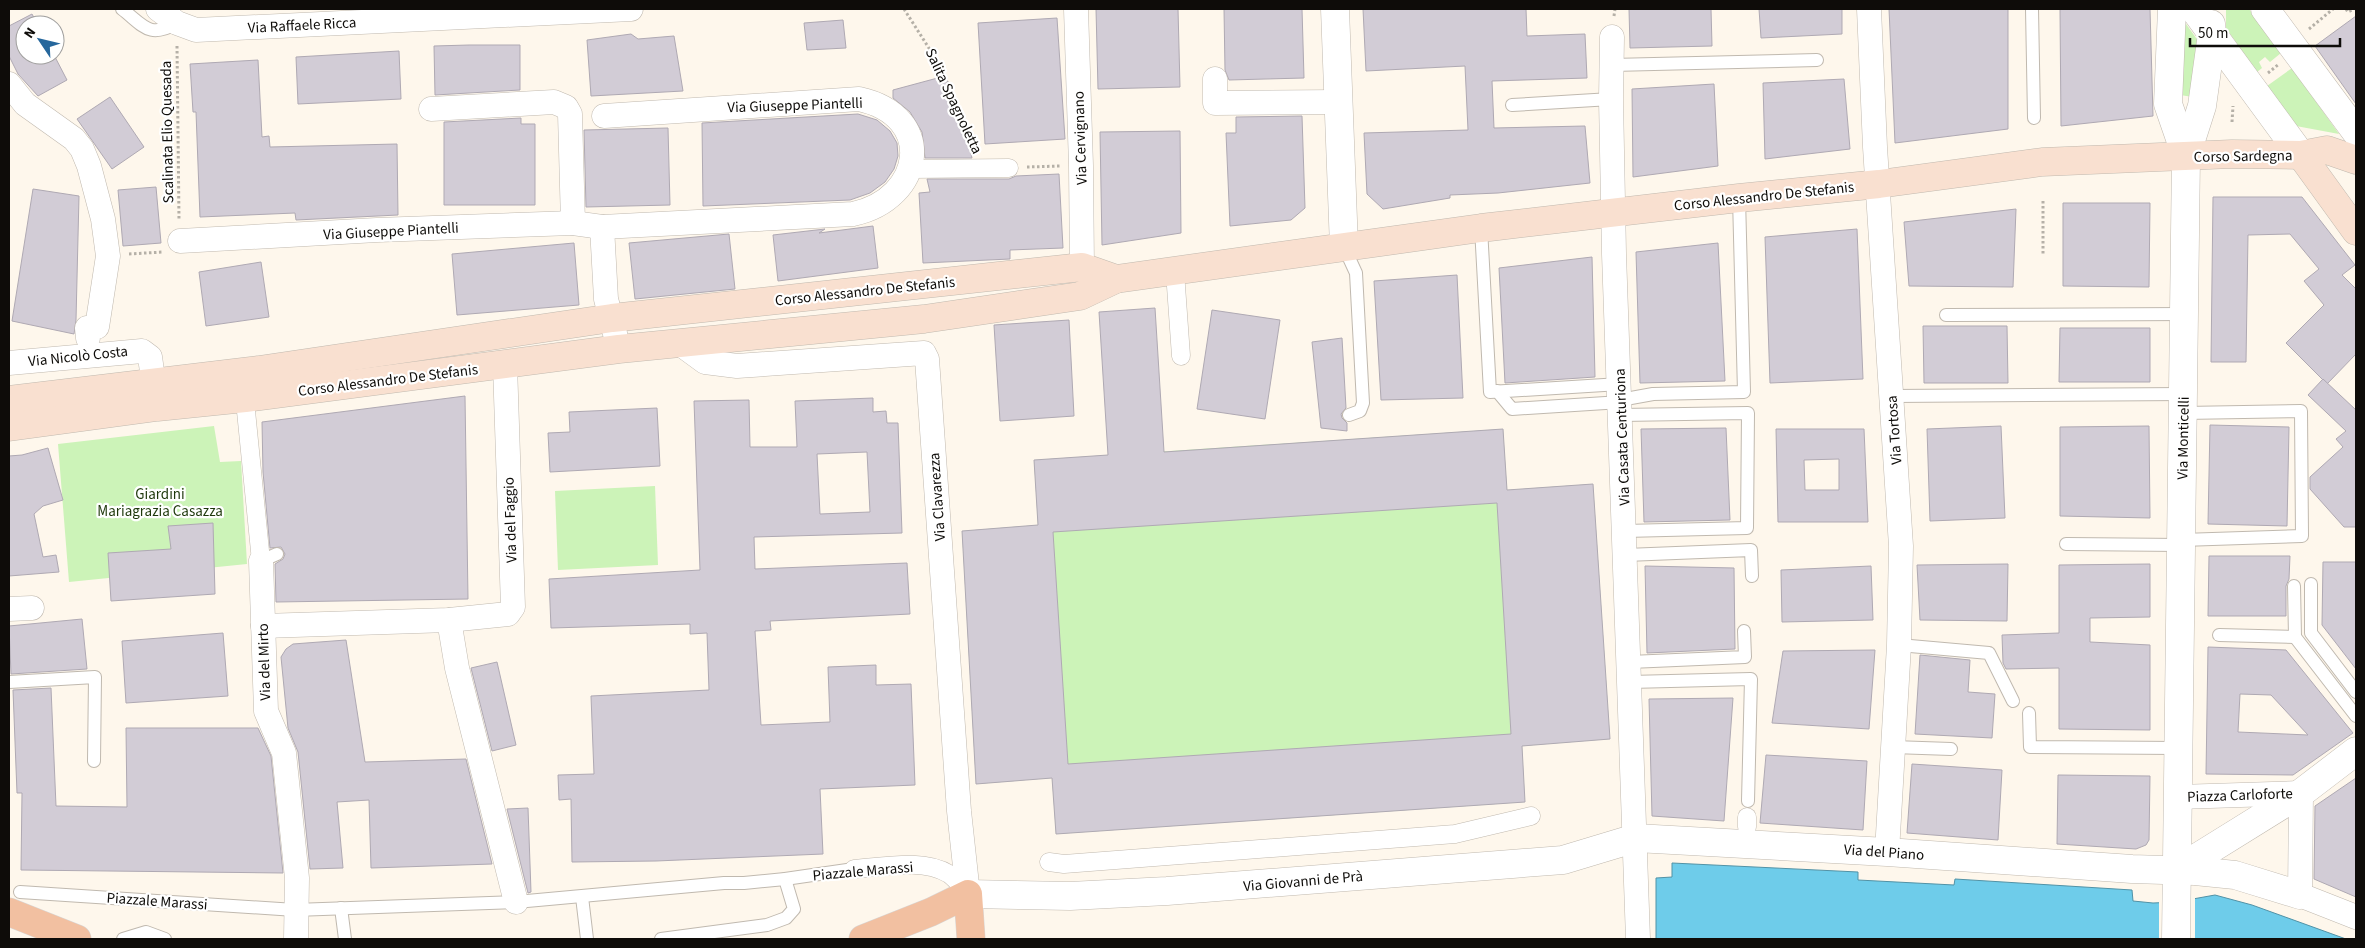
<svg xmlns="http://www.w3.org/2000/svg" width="2365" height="948" viewBox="0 0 2365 948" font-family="'Source Sans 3',sans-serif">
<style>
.green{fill:#ccf3b8}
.water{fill:#6eccea;stroke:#5192a6}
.pier{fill:#fef7ec}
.building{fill:#d2ccd6;stroke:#afa9b3;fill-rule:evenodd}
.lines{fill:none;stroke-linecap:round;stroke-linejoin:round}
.service-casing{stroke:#c0b9af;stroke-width:14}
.pedestrian-casing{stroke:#c0b9af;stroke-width:19}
.minor-casing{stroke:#c0b9af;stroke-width:25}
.tertiary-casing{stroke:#c0b9af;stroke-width:29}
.secondary-casing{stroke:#c0b9af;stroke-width:29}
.primary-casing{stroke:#d8d8d8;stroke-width:29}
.path{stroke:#b5b0a7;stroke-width:3;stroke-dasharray:2.5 2.5;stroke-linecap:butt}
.service{stroke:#fff;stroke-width:12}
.pedestrian{stroke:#fff;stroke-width:18}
.minor{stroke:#fff;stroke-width:24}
.tertiary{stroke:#fff;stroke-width:28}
.secondary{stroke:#f9e0d0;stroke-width:28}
.primary{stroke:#f2c0a1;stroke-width:28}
.labels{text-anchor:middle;stroke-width:4.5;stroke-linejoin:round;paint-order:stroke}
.street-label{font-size:15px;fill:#0e0c09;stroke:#fff}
.park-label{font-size:15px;fill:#1e380b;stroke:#fff}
</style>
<rect width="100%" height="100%" fill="#fef7ec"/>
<!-- green -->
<g class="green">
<path d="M2226,9H2249L2281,53L2270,62L2265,57L2259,62L2262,68L2257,72L2226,28Z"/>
<path d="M2179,14L2201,45L2193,97L2180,95Z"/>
<path d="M2292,68L2339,134L2296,126L2267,86Z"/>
<path d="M214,426L220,462L241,461L247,564L69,582L58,444Z"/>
<path d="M1503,429L1507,490L1593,484L1610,739L1522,746L1525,802L1056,834L1052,778L976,784L962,531L1038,525L1034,460Z"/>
<path d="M655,486L658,565L558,570L555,491Z"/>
</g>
<!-- water -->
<path class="water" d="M1672,863L1858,872V880L1954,885L1955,879L2132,890L2133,901L2153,903L2176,902L2215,895L2252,905L2346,939H1656V878L1672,877Z"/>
<!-- pier -->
<path class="pier" d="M2195,895V939H2159V900Z"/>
<!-- building -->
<g class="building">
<path d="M1096,9H1178L1180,87L1098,89Z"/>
<path d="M1224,9H1302L1304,78L1229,80L1225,70Z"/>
<path d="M1363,9H1526L1527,36L1585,34L1587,78L1492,81L1494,128L1585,126L1590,183L1498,193L1450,195V198L1383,209L1367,194L1364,133L1468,130L1465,66L1366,71Z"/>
<path d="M1629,9H1711L1712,46L1630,48Z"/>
<path d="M1759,9H1842V34L1761,38Z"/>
<path d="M1889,9H2008V129L1895,143Z"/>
<path d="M2060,9H2150L2153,116L2061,126Z"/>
<path d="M32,14L38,25H25V55H54L67,80L38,96L18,74L9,56V26Z"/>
<path d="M2356,16V104L2315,46Z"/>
<path d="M1057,18L1065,139L985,144L978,23Z"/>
<path d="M843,20L846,48L807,50L804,23Z"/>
<path d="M631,34L638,39L674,36L683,91L591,96L587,40Z"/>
<path d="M469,45H520V90L435,95L434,46Z"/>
<path d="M399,51L401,99L298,104L296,57Z"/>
<path d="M258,60L262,137L269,136L270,147L397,144L398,215L296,220L295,213L200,217L196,112H193L190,64Z"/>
<path d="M945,76L975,145L969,146L972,158H925L922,132L910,112L893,98V90Z"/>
<path d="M1844,79L1850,149L1765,159L1763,83Z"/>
<path d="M1714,84L1718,166L1633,177L1632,89Z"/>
<path d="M110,97L144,147L112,169L77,119Z"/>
<path d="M858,114L877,120L890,131L897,143L898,156L894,169L885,182L870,193L850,200L703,206L702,123Z"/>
<path d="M1302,116L1305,208L1291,220L1230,226L1226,133H1236V117Z"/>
<path d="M521,118V124H535V205H444V122Z"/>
<path d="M668,128L670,205L586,207L584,130Z"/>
<path d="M1180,131L1181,233L1102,245L1100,132Z"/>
<path d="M1059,174L1063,248L1010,250V259L923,263L919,193L930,192L927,179H1009L1016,176Z"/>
<path d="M156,187L161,243L123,246L118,190Z"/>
<path d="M33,189L79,196L76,320L74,334L12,321Z"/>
<path d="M2213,197H2302L2355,265L2342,275L2356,289V354L2327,384L2286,343L2324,305L2304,281L2319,269L2290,234L2248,235L2246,362H2211Z"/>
<path d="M2063,203H2150L2149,287L2063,286Z"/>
<path d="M2016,209L2013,287L1909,286L1904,222Z"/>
<path d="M873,226L878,268L778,281L773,235L825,229L819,233Z"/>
<path d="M1857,229L1863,379L1770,383L1765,237Z"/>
<path d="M729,234L735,289L635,299L629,243Z"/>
<path d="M574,243L579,305L457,315L452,254Z"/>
<path d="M1718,243L1725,381L1640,383L1636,252Z"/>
<path d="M1592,257L1595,377L1505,383L1499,268Z"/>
<path d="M261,262L269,317L206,326L199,272Z"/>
<path d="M1457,275L1463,398L1381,400L1374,281Z"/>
<path d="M1155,308L1164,452L1503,429L1507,490L1593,484L1610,739L1522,746L1525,802L1056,834L1052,778L976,784L962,531L1038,525L1034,460L1108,455L1099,312ZM1497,503L1511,734L1068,764L1053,532Z"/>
<path d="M1212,310L1280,320L1265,419L1197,409Z"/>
<path d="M1069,320L1074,416L1000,421L994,325Z"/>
<path d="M1923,326H2007L2008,383H1924Z"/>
<path d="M2060,328H2150V382H2059Z"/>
<path d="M1342,338L1346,408L1341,414L1342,418L1347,423V431L1321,428L1312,342Z"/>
<path d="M2323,379L2356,410V527H2344L2310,489V477L2343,447L2336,439L2346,431L2308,395Z"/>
<path d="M465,396L468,599L276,602L275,564L283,559L285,554L281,547L270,548L263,472L262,422Z"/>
<path d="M873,398V412L886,411L887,423H898L902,533L754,537L755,569L907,563L910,614L770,621L771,630L755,631L761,725L830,722L828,667L876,665V685L911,684L915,785L820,789L823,854L656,861L572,862L571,799L559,800L558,775L594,774L591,696L709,690L707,633L690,634V624L551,628L549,579L700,570L694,401L749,400L750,447H797L795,401ZM867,452L870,512L820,514L817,454Z"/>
<path d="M657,408L660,466L550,472L548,433L570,432L569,412Z"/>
<path d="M2210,425L2289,427L2287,526L2208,524Z"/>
<path d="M2001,426L2005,518L1930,521L1927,429Z"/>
<path d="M2149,426L2150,518L2060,516V427Z"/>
<path d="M1726,428L1730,520L1644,522L1641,429Z"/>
<path d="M1776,429H1864L1868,522H1778ZM1839,459V490H1805L1804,460Z"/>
<path d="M48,448L63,500L43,506L34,514L43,557L56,555L59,572L9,576V456L22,455Z"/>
<path d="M213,523L215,594L111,601L108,553L171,549L168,526Z"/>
<path d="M2209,556H2290L2289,579L2286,586V616H2208Z"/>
<path d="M2323,562H2356V669L2322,625Z"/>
<path d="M2008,564L2007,621L1920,620L1917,565Z"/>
<path d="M2150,564V617L2090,618V642L2150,645V730L2059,729V668L2006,669L2003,663L2002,635L2059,633V565Z"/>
<path d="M1645,566L1734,568L1735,649L1647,653Z"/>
<path d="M1871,566L1873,620L1782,622L1781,570Z"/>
<path d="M82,619L87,669L11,674L9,626Z"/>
<path d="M223,633L228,696L126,703L122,641Z"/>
<path d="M346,640L365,762L466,759L492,864L371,868L369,800L337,802L343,868L310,869L298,752L288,728L281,657L286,649L293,644Z"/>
<path d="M2208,647L2286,650L2353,733L2293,775L2206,774ZM2240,694L2271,695L2308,735L2238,732Z"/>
<path d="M1875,650L1869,729L1772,723L1783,651Z"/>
<path d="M1920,655L1970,660L1968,692L1995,694L1992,738L1915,734Z"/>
<path d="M497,662L516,745L492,751L471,668Z"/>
<path d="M51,688L56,806L127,807L126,728H258L271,756L283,873L21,870L22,793H17L13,690Z"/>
<path d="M1733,698L1724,821L1652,816L1649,699Z"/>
<path d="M1766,755L1867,761L1863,830L1760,823Z"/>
<path d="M1912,764L2002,770L1998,840L1907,833Z"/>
<path d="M2058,775L2150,776L2149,840L2146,845L2136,849L2057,844Z"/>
<path d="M2356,778V897L2314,879L2315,806Z"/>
<path d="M528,808L531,892L528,893L507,809Z"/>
</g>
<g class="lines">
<defs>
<g id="service">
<path d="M122,9C144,26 149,39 177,23"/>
<path d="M2032,9L2034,118"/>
<path d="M1612,65L1817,60"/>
<path d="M1512,105L1611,99"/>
<path d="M1481,228L1490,392L1620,384"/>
<path d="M1344,247L1356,273L1363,403L1360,411L1349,415"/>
<path d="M1946,315L2185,314"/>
<path d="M1497,391L1512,409L1621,402"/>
<path d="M1892,396L2184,394"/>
<path d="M1620,400L1653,394L1744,392L1739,198"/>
<path d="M1621,415L1748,413L1747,528L1625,531"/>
<path d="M2182,540L2302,536L2301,411L2184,413"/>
<path d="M2066,544L2182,545"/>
<path d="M1626,555L1751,550L1752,576"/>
<path d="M261,561L277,554"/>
<path d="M2311,584V633L2356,692"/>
<path d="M2294,586L2295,637L2356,716"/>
<path d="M2219,635L2295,637"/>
<path d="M1899,645L1989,653L2013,701"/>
<path d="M1630,662L1745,657L1744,631"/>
<path d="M9,682L95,677L94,761"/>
<path d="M1630,682L1751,679L1748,801"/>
<path d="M2029,713L2030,747L2179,748"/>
<path d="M1893,747L1951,749"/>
<path d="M20,892L295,910L516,902L724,883H744L785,879L854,869"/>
<path d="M582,897L587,939"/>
<path d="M341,908L345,939"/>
<path d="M123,939L146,932L165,939"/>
<path d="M661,939L767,925L786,918L794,909L785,879"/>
</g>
<g id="pedestrian">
<path d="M911,169L1009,168"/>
<path d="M1175,272L1181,356"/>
<path d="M246,411L261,561"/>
<path d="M1747,827V817"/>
<path d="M1049,862L1064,864L1455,834L1531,816"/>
<path d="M854,869C883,867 923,858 949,874C956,879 962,887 968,894"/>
</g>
<g id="minor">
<path d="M158,9L177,23L196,30L631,9"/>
<path d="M1076,9L1081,166L1082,267"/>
<path d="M1869,9L1875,147L1901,546L1899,645L1887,852"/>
<path d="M1612,37L1611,99L1614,254L1638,939"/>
<path d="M1215,79V103L1339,102"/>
<path d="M9,84L25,104L74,139L82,149L89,166L103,219L108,256L97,327L87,328L88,338"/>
<path d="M431,109L554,102L566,107L570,114L573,223"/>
<path d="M604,116L859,99C937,116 924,199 853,214L602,227L606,299L619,349"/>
<path d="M180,241L377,230L573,223L602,227"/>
<path d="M679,343L705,362L737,366L924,353L927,359L959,811L968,894"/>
<path d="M9,363L142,351L150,357L156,400"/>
<path d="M261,561L266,711L284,753L297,878L296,939"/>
<path d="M9,609L32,608"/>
<path d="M449,620L457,668L516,902"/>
<path d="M263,626L449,620L508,614L513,607L505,365"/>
<path d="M2178,797L2301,793L2300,895L2356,917"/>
</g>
<g id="tertiary">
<path d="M1335,9L1344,247"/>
<path d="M2172,9L2168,104L2186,156L2176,939"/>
<path d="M2194,9L2301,155"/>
<path d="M2265,9L2356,132"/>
<path d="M2186,156L2202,106L2212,34L2211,24"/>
<path d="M2177,870L2301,793L2356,751"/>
<path d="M968,894L1070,896L1167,891L1563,860L1636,838L1887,852L2132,869L2195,871L2235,875L2300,895"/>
</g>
<g id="secondary">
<path d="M2301,155L2356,231"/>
<path d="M9,400L259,370L612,318L1082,267L1116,279"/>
<path d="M9,427L157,407L245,398L619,349L924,319L1080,296L1116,279L1481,228L1739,198L1879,184L2042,162L2232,154L2301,155L2327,150L2356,160"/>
</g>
<g id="primary">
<path d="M9,912L77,939"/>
<path d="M863,939L931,912L968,894L971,939"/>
</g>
</defs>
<!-- service casing -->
<use href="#service" class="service-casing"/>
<!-- pedestrian casing -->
<use href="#pedestrian" class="pedestrian-casing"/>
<!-- minor casing -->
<use href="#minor" class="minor-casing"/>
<!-- tertiary casing -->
<use href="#tertiary" class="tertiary-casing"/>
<!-- secondary casing -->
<use href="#secondary" class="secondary-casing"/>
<!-- primary casing -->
<use href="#primary" class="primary-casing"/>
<!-- path -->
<g class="path">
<path d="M904,9L941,67L977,150"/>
<path d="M2346,9L2348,12L2354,9"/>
<path d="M1614,16L1615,9"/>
<path d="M2309,29L2333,9"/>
<path d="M177,46L179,220"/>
<path d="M2268,73L2279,64"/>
<path d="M2232,122L2233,106"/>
<path d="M1027,167L1061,166"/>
<path d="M2043,201V254"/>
<path d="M129,254L163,252"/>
</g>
<!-- service -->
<use href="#service" class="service"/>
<!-- pedestrian -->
<use href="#pedestrian" class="pedestrian"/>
<!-- minor -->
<use href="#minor" class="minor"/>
<!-- tertiary -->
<use href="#tertiary" class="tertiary"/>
<!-- secondary -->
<use href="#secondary" class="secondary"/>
<!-- primary -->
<use href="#primary" class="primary"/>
</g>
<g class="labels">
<!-- street labels -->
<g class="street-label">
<text transform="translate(302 25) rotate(-3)" y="5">Via Raffaele Ricca</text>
<text transform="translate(954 101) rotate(65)" y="5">Salita Spagnoletta</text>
<text transform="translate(795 105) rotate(-2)" y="5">Via Giuseppe Piantelli</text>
<text transform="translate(167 132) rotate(-91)" y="5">Scalinata Elio Quesada</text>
<text transform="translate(1080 138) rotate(-92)" y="5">Via Cervignano</text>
<text transform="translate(2243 156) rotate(-1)" y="5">Corso Sardegna</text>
<text transform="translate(1764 196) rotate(-6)" y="5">Corso Alessandro De Stefanis</text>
<text transform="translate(391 231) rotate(-3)" y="5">Via Giuseppe Piantelli</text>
<text transform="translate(865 291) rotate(-6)" y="5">Corso Alessandro De Stefanis</text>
<text transform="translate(78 356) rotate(-6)" y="5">Via Nicolò Costa</text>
<text transform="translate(388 380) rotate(-7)" y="5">Corso Alessandro De Stefanis</text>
<text transform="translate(1894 430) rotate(-94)" y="5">Via Tortosa</text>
<text transform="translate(1622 437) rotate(-92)" y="5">Via Casata Centuriona</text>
<text transform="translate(2183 438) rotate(-89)" y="5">Via Monticelli</text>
<text transform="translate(937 497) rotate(-94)" y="5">Via Clavarezza</text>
<text transform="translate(510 520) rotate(-92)" y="5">Via del Faggio</text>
<text transform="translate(264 662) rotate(-92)" y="5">Via del Mirto</text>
<text transform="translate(2240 795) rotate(-2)" y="5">Piazza Carloforte</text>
<text transform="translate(1884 852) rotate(4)" y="5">Via del Piano</text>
<text transform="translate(863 871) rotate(-5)" y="5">Piazzale Marassi</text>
<text transform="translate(1303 881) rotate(-5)" y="5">Via Giovanni de Prà</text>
<text transform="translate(157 901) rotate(4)" y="5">Piazzale Marassi</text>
</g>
<!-- park labels -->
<g class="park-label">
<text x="160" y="499">Giardini<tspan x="160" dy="17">Mariagrazia Casazza</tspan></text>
</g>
</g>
<!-- border -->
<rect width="2365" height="948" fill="none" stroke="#0e0c09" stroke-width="20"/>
<!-- north arrow -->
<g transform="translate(40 40) rotate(305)"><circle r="24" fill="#ffffff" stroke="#9f9e9d"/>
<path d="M0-4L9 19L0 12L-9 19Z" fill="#26679c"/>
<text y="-8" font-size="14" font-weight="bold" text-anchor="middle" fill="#0e0c09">N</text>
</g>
<!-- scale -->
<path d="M2190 38v8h150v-8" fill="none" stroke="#0e0c09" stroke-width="2.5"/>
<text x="2198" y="38" font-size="15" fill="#0e0c09" stroke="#ffffff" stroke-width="4" paint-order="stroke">50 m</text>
</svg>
